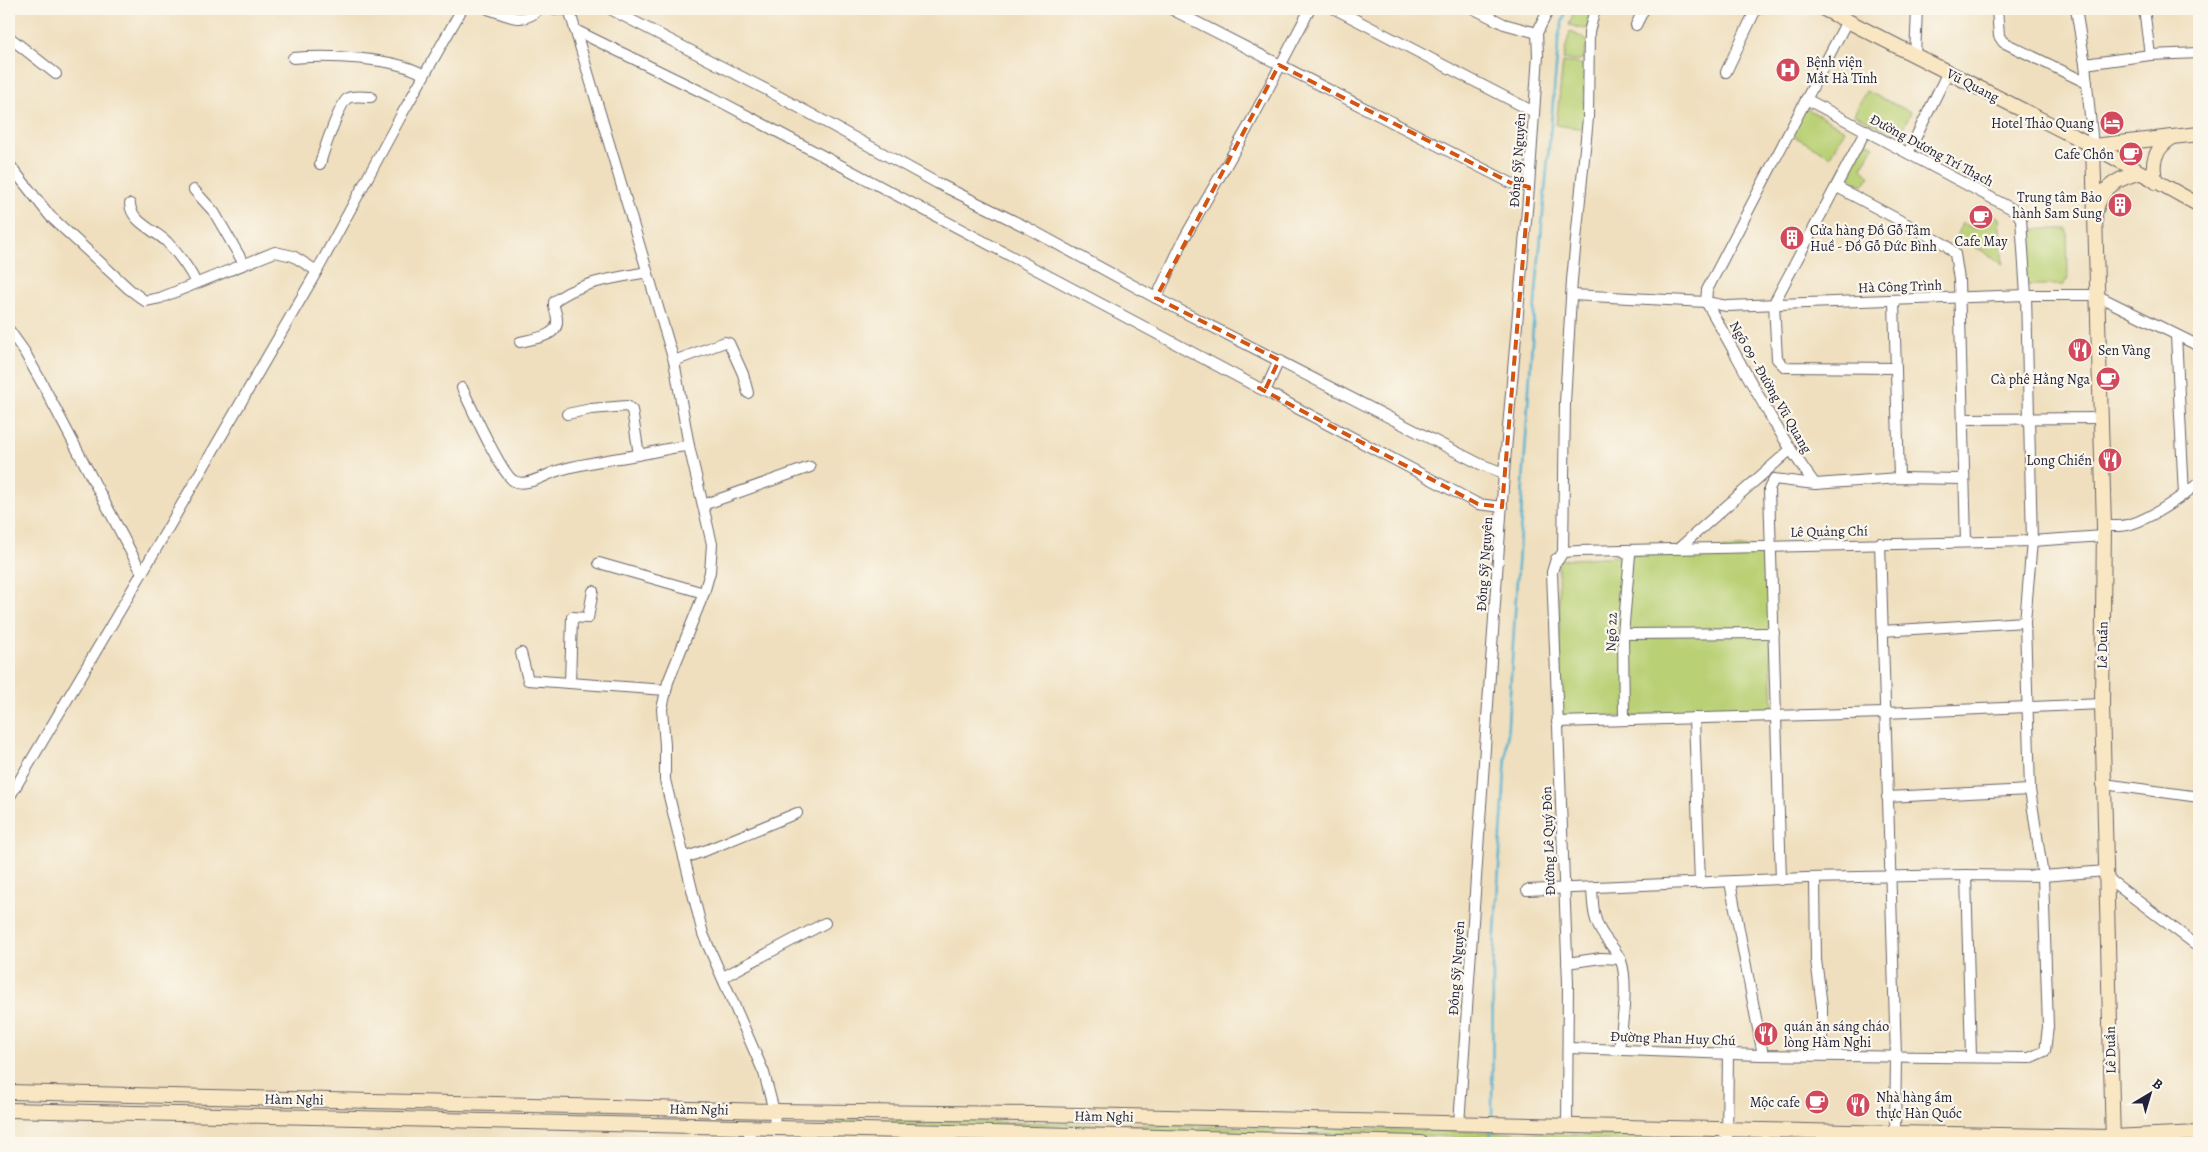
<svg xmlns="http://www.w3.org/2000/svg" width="2208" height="1152" viewBox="0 0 2208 1152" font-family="Alegreya,serif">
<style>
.green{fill:#b9d075;stroke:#6e7958}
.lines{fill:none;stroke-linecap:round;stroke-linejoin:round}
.stream{stroke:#51b1d0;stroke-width:2.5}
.minor-casing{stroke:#6a6469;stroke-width:12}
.secondary-casing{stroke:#6a6469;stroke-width:16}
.minor{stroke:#fff;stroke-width:10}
.secondary{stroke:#f9e7c3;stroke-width:14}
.marked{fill:none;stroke:#d45411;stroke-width:4;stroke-dasharray:10 6;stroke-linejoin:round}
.labels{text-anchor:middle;stroke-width:4.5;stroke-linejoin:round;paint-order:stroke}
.poi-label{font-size:14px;fill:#22223b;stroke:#fbf7ec;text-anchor:end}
.street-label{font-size:14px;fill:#22223b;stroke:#fbf7ec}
</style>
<rect width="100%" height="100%" fill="#fbf7ec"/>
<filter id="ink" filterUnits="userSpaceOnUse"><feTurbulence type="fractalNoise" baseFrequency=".02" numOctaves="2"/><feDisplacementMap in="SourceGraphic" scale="10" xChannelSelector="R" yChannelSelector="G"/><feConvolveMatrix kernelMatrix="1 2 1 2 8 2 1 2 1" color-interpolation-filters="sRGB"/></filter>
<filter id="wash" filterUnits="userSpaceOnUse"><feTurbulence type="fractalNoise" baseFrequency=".0096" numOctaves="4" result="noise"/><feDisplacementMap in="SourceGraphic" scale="20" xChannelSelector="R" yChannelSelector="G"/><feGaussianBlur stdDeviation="1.12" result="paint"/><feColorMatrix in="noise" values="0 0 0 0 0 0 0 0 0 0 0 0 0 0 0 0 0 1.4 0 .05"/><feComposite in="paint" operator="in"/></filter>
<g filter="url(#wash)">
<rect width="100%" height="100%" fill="#efdfbe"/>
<!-- green -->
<g class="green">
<path d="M1575,9H1602L1586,29L1569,25Z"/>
<path d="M1570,31L1588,41L1583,59L1573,61L1563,59Z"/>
<path d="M1563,62L1587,65L1583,102L1589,105L1586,129L1556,125Z"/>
<path d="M1866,91L1911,112L1899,136L1854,114Z"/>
<path d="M1802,106L1845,130L1830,156L1788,133Z"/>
<path d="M1857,137L1874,146L1862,168L1870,176L1863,185L1855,182L1851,187L1836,178Z"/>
<path d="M1992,213L1999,218L2003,265L1981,250L1956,238L1962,223L1975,229Z"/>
<path d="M2024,229H2067L2068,278L2063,285H2025Z"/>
<path d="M1768,546L1773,715L1561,717L1558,560Z"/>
<path d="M812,1118L1275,1128V1134L811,1124Z"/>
<path d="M1303,1127L1712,1138V1143L1303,1133Z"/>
<path d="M1754,1141L1915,1143H1754Z"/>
</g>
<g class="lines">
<!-- stream -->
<g class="stream">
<path d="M1492,1119L1493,966L1501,835L1533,326L1559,34L1566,9"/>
<path d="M1490,1143L1491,1130"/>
</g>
</g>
</g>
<g filter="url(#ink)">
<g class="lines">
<defs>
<g id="minor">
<path d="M488,9C508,15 523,26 539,9"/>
<path d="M555,9L569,10"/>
<path d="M569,9L674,361L689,446L712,544L710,572L704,593L668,682L662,709L665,745V780L703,934L764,1073L774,1111L775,1128"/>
<path d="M610,9L767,90L937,183L1026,227L1156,298L1480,464L1504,473"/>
<path d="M1171,9L1511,183L1529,187"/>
<path d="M1335,9L1534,112"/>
<path d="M1474,9L1504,24L1537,33"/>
<path d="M1997,9L1999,36L2003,42L2087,83"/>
<path d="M2076,9L2085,64L2093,146"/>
<path d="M2144,9L2150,55"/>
<path d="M1636,25L1644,9"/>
<path d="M575,30L712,97L1259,388L1265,389L1267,387L1279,360"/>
<path d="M9,37L56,74"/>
<path d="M1915,56L1917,9"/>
<path d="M293,58C326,55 396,57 424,75"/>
<path d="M2085,64L2150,55L2199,53"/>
<path d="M1726,72L1756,9"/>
<path d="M1866,130L1774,303L1777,359L1785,367L1896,368"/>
<path d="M1908,153L1948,72"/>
<path d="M9,164L50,216L129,289L145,301L160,298L275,252L293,256L317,271"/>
<path d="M320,164C323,153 340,102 348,98C354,95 364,97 371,97"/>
<path d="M1837,187L1946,245L1955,254L1959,280L1966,542"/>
<path d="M194,190L214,212L244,264"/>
<path d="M130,204C131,222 156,231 167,242C179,255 189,268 196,283"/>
<path d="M1572,295L1706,302L1727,306L2026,295H2096L2199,346"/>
<path d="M1156,298L1185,237L1247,129L1310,9"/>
<path d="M1894,301L1899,478"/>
<path d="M1706,302L1707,290L1847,21"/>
<path d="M1706,302C1742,363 1772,427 1815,484"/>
<path d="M9,330L24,351L43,385L142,573"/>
<path d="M2176,335L2184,495"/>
<path d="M520,342C531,339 557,337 557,322C558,315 553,309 554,302C577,282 617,278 647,272"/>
<path d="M674,361L725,342L729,343L743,374L748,393"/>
<path d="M462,388C470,404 501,474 514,481C525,487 544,476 554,472C581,463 609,460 637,455C655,452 671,447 689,446"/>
<path d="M1259,388L1478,504L1502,507"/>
<path d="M567,414L591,409L627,406L632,410L639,455"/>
<path d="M1963,419L2101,418"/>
<path d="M703,505L810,467"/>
<path d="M2104,526C2113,526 2122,527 2131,524C2154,517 2181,497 2199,483"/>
<path d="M1880,543L1896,1056L1895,1133"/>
<path d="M1679,548L1790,450"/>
<path d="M1621,550L1630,555L1623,634L1624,720"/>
<path d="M1563,552L1565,403L1572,280L1588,118L1589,32L1595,9"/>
<path d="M599,563L704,593"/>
<path d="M1882,631L2025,622"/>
<path d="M1623,634L1774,633"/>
<path d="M521,653L528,680L666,690"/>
<path d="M570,683L572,617L588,618L593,591"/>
<path d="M1694,718L1700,883"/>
<path d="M1557,722L1885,713L2102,704"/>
<path d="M2104,784L2199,797"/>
<path d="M1887,797L2030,790"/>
<path d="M9,798L142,573L317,271L402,114L462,9"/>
<path d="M684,858L707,850L797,813"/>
<path d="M1966,875L1971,1056"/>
<path d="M2106,877L2199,947"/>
<path d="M1815,878L1816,960L1822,1006V1055"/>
<path d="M1781,880L1769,489L1774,479L1815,484L1899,478L1963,479"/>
<path d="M1730,882L1763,1055"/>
<path d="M1592,888C1593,906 1593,921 1604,936C1610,945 1617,951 1621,961C1629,982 1622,1027 1619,1049"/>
<path d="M1527,890L1806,878L1966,875L2043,876L2106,871"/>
<path d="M1567,963L1601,958L1620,959"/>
<path d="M723,977L825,923"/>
<path d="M1569,1048L1760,1055L2029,1058L2045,1051L2048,1027L2043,876L2030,790L2025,622L2032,541L2026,295L2021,219L2016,211L1806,99"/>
<path d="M1459,1124L1504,473L1529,187L1538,55L1537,33L1549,9"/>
<path d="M1567,1126L1568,983L1552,572L1556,559L1558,560L1563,552L1579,551L2032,541L2103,536"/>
<path d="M746,1143L753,1127"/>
<path d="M1727,1143L1728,1053"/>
</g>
<g id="secondary">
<path d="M1824,9L2093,146L2199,205"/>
<path d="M2093,146L2104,526L2102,704L2113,1143"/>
<path d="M2093,146L2199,134"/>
<path d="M2156,182C2150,162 2155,148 2173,137"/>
<path d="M2096,211C2100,188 2118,178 2139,173"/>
<path d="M9,1092L774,1111L1034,1114L1895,1133L2112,1137L2199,1133"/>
<path d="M9,1110L1421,1143"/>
</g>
</defs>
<!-- minor casing -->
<use href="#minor" class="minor-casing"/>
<!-- secondary casing -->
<use href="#secondary" class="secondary-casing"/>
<!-- minor -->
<use href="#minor" class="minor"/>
<!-- secondary -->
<use href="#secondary" class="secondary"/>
</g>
</g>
<!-- marked area -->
<path class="marked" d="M1279,65L1511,183L1529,187L1502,507L1478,504L1259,388L1265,390L1279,360L1156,298Z"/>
<!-- icons -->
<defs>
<symbol id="hospital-disc" viewBox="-11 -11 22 22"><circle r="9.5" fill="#d1495b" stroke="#fbf7ec"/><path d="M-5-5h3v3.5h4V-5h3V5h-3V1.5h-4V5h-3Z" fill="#fff"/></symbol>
<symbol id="hotel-disc" viewBox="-11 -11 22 22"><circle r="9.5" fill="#d1495b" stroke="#fbf7ec"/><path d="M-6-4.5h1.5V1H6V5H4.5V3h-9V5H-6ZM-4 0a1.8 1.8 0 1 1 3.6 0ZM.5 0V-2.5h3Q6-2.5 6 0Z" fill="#fff"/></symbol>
<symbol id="cafe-disc" viewBox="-11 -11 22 22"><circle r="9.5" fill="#d1495b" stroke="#fbf7ec"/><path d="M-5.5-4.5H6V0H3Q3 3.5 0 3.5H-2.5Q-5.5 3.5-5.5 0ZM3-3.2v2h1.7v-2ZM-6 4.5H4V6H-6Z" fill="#fff"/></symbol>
<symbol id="building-disc" viewBox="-11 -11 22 22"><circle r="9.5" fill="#d1495b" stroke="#fbf7ec"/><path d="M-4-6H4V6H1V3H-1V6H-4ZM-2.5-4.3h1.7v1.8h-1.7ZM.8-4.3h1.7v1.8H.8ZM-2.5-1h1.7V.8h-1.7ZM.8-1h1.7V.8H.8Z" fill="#fff"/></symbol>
<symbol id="restaurant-disc" viewBox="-11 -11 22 22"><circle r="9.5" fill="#d1495b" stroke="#fbf7ec"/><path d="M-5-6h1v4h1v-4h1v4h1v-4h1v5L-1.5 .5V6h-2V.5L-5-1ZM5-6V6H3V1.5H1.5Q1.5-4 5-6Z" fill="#fff"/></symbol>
</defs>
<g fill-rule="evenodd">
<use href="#hospital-disc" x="1774" y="56" width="28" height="28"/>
<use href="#hotel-disc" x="2098" y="109" width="28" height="28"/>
<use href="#cafe-disc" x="2117" y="140" width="28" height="28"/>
<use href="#building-disc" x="2106" y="191" width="28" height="28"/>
<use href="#cafe-disc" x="1967" y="203" width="28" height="28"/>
<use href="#building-disc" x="1778" y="224" width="28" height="28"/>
<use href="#restaurant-disc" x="2066" y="336" width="28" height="28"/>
<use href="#cafe-disc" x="2094" y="365" width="28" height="28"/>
<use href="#restaurant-disc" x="2096" y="446" width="28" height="28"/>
<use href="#restaurant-disc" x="1752" y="1020" width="28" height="28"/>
<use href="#cafe-disc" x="1803" y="1088" width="28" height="28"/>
<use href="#restaurant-disc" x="1844" y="1091" width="28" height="28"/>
</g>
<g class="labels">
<!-- poi labels -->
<g class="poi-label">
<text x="1806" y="67" text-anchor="start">Bệnh viện<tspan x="1806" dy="16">Mắt Hà Tĩnh</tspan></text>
<text x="2094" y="128">Hotel Thảo Quang</text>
<text x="2114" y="159">Cafe Chồn</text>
<text x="2102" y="202">Trung tâm Bảo<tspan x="2102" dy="16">hành Sam Sung</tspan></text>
<text x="1810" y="235" text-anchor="start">Cửa hàng Đồ Gỗ Tâm<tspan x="1810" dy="16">Huề - Đồ Gỗ Đức Bình</tspan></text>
<text x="1981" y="246" text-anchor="middle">Cafe May</text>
<text x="2098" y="355" text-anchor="start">Sen Vàng</text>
<text x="2090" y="384">Cà phê Hằng Nga</text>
<text x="2092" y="465">Long Chiến</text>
<text x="1784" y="1031" text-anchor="start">quán ăn sáng cháo<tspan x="1784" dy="16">lòng Hàm Nghi</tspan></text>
<text x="1876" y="1102" text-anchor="start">Nhà hàng ẩm<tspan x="1876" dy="16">thực Hàn Quốc</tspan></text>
<text x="1800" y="1107">Mộc cafe</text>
</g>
<!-- street labels -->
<g class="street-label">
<text transform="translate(1973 85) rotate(27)" y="5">Vũ Quang</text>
<text transform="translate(1932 150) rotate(28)" y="5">Đường Dương Trí Thạch</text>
<text transform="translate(1517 160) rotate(-86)" y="5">Đồng Sỹ Nguyên</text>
<text transform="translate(1900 286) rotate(-2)" y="5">Hà Công Trình</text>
<text transform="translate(1771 387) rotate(60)" y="5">Ngõ 09 - Đường Vũ Quang</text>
<text transform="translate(1829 531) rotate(-1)" y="5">Lê Quảng Chí</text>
<text transform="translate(1484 564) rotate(-86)" y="5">Đồng Sỹ Nguyên</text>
<text transform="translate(1611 632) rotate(-88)" y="5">Ngõ 22</text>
<text transform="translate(2102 645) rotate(-89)" y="5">Lê Duẩn</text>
<text transform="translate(1548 841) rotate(-92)" y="5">Đường Lê Quý Đôn</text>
<text transform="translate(1456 968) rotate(-86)" y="5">Đồng Sỹ Nguyên</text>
<text transform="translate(1673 1038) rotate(2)" y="5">Đường Phan Huy Chú</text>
<text transform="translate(2110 1050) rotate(-91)" y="5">Lê Duẩn</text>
<text transform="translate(294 1099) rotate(1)" y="5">Hàm Nghi</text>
<text transform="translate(699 1109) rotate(1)" y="5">Hàm Nghi</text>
<text transform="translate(1104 1116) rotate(1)" y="5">Hàm Nghi</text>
</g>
</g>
<!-- margin -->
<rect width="2208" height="1152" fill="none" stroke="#fbf7ec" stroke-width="30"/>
<!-- north arrow -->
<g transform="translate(2150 1094) rotate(38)" stroke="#fbf7ec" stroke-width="4" paint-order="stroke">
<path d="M0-4L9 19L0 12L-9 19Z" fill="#22223b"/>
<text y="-8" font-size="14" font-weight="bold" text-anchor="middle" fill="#22223b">B</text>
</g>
</svg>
